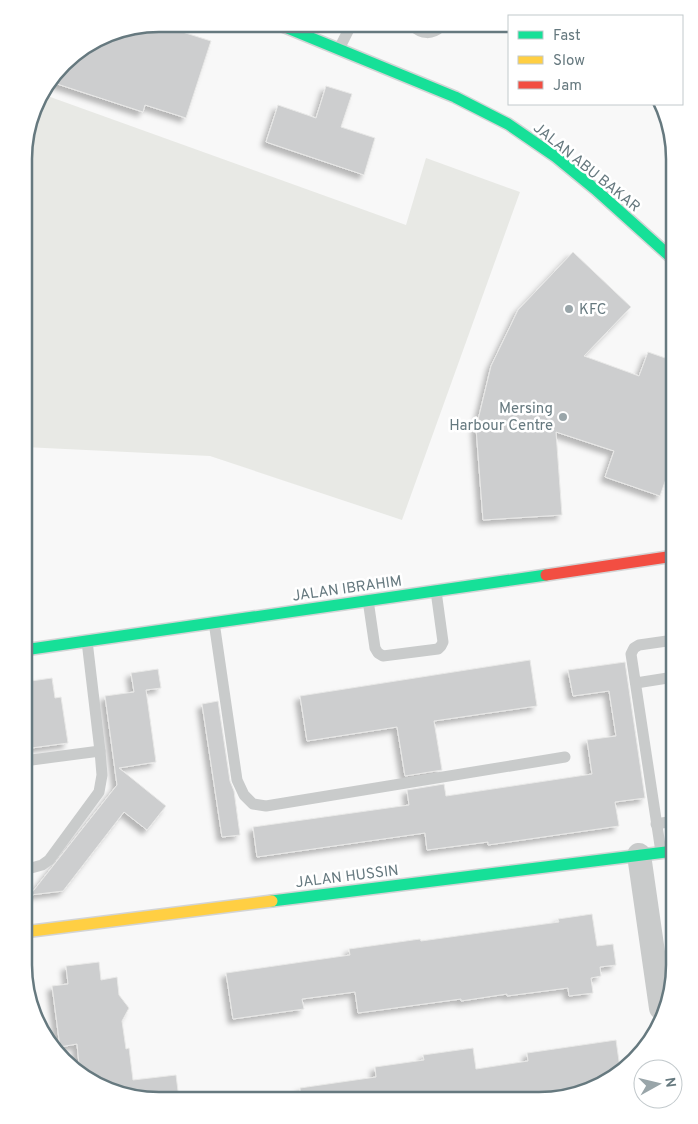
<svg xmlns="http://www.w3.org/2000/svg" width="698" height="1124" viewBox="0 0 698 1124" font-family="Overpass,sans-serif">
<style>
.green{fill:#e8e9e5}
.building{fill:#cdcecf;stroke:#e8e8e7;filter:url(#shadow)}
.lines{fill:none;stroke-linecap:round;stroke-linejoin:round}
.fast-casing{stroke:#d3d4d5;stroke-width:14}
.slow-casing{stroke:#d3d4d5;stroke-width:14}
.jam-casing{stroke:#d3d4d5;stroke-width:14}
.lane{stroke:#c9cbcb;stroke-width:11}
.street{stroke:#c9cbcb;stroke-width:24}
.fast{stroke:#16e098;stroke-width:11}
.slow{stroke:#ffcf43;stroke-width:11}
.jam{stroke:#f24e42;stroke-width:11}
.poi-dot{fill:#99a5a9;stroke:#fff;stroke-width:2}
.labels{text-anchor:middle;stroke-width:5;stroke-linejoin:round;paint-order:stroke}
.street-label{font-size:15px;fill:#66797f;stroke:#fff}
.poi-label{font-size:15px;fill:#66797f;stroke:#fff;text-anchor:start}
.rim{fill:none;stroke:#66797f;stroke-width:2.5}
</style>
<defs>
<filter id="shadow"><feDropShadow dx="-4.5" dy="4.5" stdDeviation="2.5" flood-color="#0004"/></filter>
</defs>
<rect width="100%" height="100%" fill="#f8f8f8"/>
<!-- green -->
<path class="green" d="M42,94L406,225L426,158L520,192L402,520L210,456L24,447L25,142L35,108Z"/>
<!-- building -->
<g class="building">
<path d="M157,24L211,41L186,118L145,105L143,112L51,82L70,58L108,34Z"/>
<path d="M326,86L352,94L341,127L375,138L364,175L266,142L278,105L316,118Z"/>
<path d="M573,252L631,307L584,356L639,376L648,352L674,361V456L660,496L605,477L614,451L556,432L562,515L483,520L476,428L491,366L518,310Z"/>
<path d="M530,660L537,706L434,721L442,770L405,776L397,727L307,741L300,696Z"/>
<path d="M625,662L645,798L615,802L619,826L488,845V842L427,850L425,833L257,857L253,827L409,805L407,790L444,784L446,796L592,774L587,740L616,736L609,691L573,696L568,670Z"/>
<path d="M158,669L161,688L146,690L156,762L119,768L166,806L147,830L124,812L63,891L30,895L117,785L105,696L134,692L131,673Z"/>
<path d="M52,678L55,698L61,697L68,743L24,749V682Z"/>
<path d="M218,701L230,781L234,791L240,835L222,837L202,704Z"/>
<path d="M592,914L597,946L613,944L616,965L600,967L601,976L591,978L593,993L569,996L568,988L507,996V994L461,1001V999L358,1013L355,992L302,999L304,1009L233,1019L226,973L350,955L349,949L420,939L421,941L559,922L558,919Z"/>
<path d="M99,962L101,980L117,977L119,995L129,1008L122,1021L126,1049L129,1048L133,1080L176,1075L179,1099H141L80,1074L77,1044L60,1047L52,986L68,984L66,966Z"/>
<path d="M616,1040L620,1068L590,1090L539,1100H301L300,1088L376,1077L375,1067L424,1060L423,1055L473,1048L476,1069L528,1061L527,1053Z"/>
</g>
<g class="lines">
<defs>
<g id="fast">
<path d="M280,25L455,97L508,124L556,157L595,189L674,260"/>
<path d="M24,650L546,575"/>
<path d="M272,901L674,851"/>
</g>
<path id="slow" d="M24,932L272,901"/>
<path id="jam" d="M546,575L674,556"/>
</defs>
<!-- fast casing -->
<use href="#fast" class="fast-casing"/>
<!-- slow casing -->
<use href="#slow" class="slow-casing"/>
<!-- jam casing -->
<use href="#jam" class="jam-casing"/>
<!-- lane -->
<g class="lane">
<path d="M412,25C422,35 432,35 442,26"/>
<path d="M339,49L351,25"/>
<path d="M368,600L375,648L378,653L383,656L438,649L441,646L443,642L436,591"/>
<path d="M214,622L237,780L244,795L253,804L266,806L565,757"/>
<path d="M636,683L674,677"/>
<path d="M24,761L100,751"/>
<path d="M656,824L674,821"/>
<path d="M661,852L631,654L634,648L639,645L674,640"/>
<path d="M24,870L42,865L49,860L99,792L102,775L100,751L87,641"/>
</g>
<!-- street -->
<path class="street" d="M639,855L661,1008"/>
<!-- fast -->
<use href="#fast" class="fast"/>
<!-- slow -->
<use href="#slow" class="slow"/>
<!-- jam -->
<use href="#jam" class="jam"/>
</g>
<!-- markers -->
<g class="poi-dot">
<circle cx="569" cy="309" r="5"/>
<circle cx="563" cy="417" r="5"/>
</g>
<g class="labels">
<!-- street labels -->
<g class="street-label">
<text transform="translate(587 167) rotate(39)" y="5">JALAN ABU BAKAR</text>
<text transform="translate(347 588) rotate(-8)" y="5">JALAN IBRAHIM</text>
<text transform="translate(347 876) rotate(-7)" y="5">JALAN HUSSIN</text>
</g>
<!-- poi labels -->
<g class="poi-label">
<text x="579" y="314">KFC</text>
<text x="553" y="413" text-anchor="end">Mersing<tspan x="553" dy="17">Harbour Centre</tspan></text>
</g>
</g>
<!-- crop -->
<path d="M0 0H698V1124H0ZM159 32H539A127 127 0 0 1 666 159V965A127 127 0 0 1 539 1092H159A127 127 0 0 1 32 965V159A127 127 0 0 1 159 32Z" fill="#fff" fill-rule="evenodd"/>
<path class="rim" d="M159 32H539A127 127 0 0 1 666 159V965A127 127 0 0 1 539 1092H159A127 127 0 0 1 32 965V159A127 127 0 0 1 159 32Z"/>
<!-- legend -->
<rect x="508" y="15" width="175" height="90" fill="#ffffff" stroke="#c2c9cc"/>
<rect x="518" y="31" width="25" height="8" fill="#16e098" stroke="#c2c9cc"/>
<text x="553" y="40" font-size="15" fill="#66797f">Fast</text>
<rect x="518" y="56" width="25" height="8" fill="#ffcf43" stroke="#c2c9cc"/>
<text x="553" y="65" font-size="15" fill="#66797f">Slow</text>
<rect x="518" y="81" width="25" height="8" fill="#f24e42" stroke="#c2c9cc"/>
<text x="553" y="90" font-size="15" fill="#66797f">Jam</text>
<!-- north arrow -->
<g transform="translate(658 1084) rotate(82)"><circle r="24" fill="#ffffff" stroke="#c2c9cc"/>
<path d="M0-4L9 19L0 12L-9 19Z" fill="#99a5a9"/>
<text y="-8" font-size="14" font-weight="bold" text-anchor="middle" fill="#66797f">N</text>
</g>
</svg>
